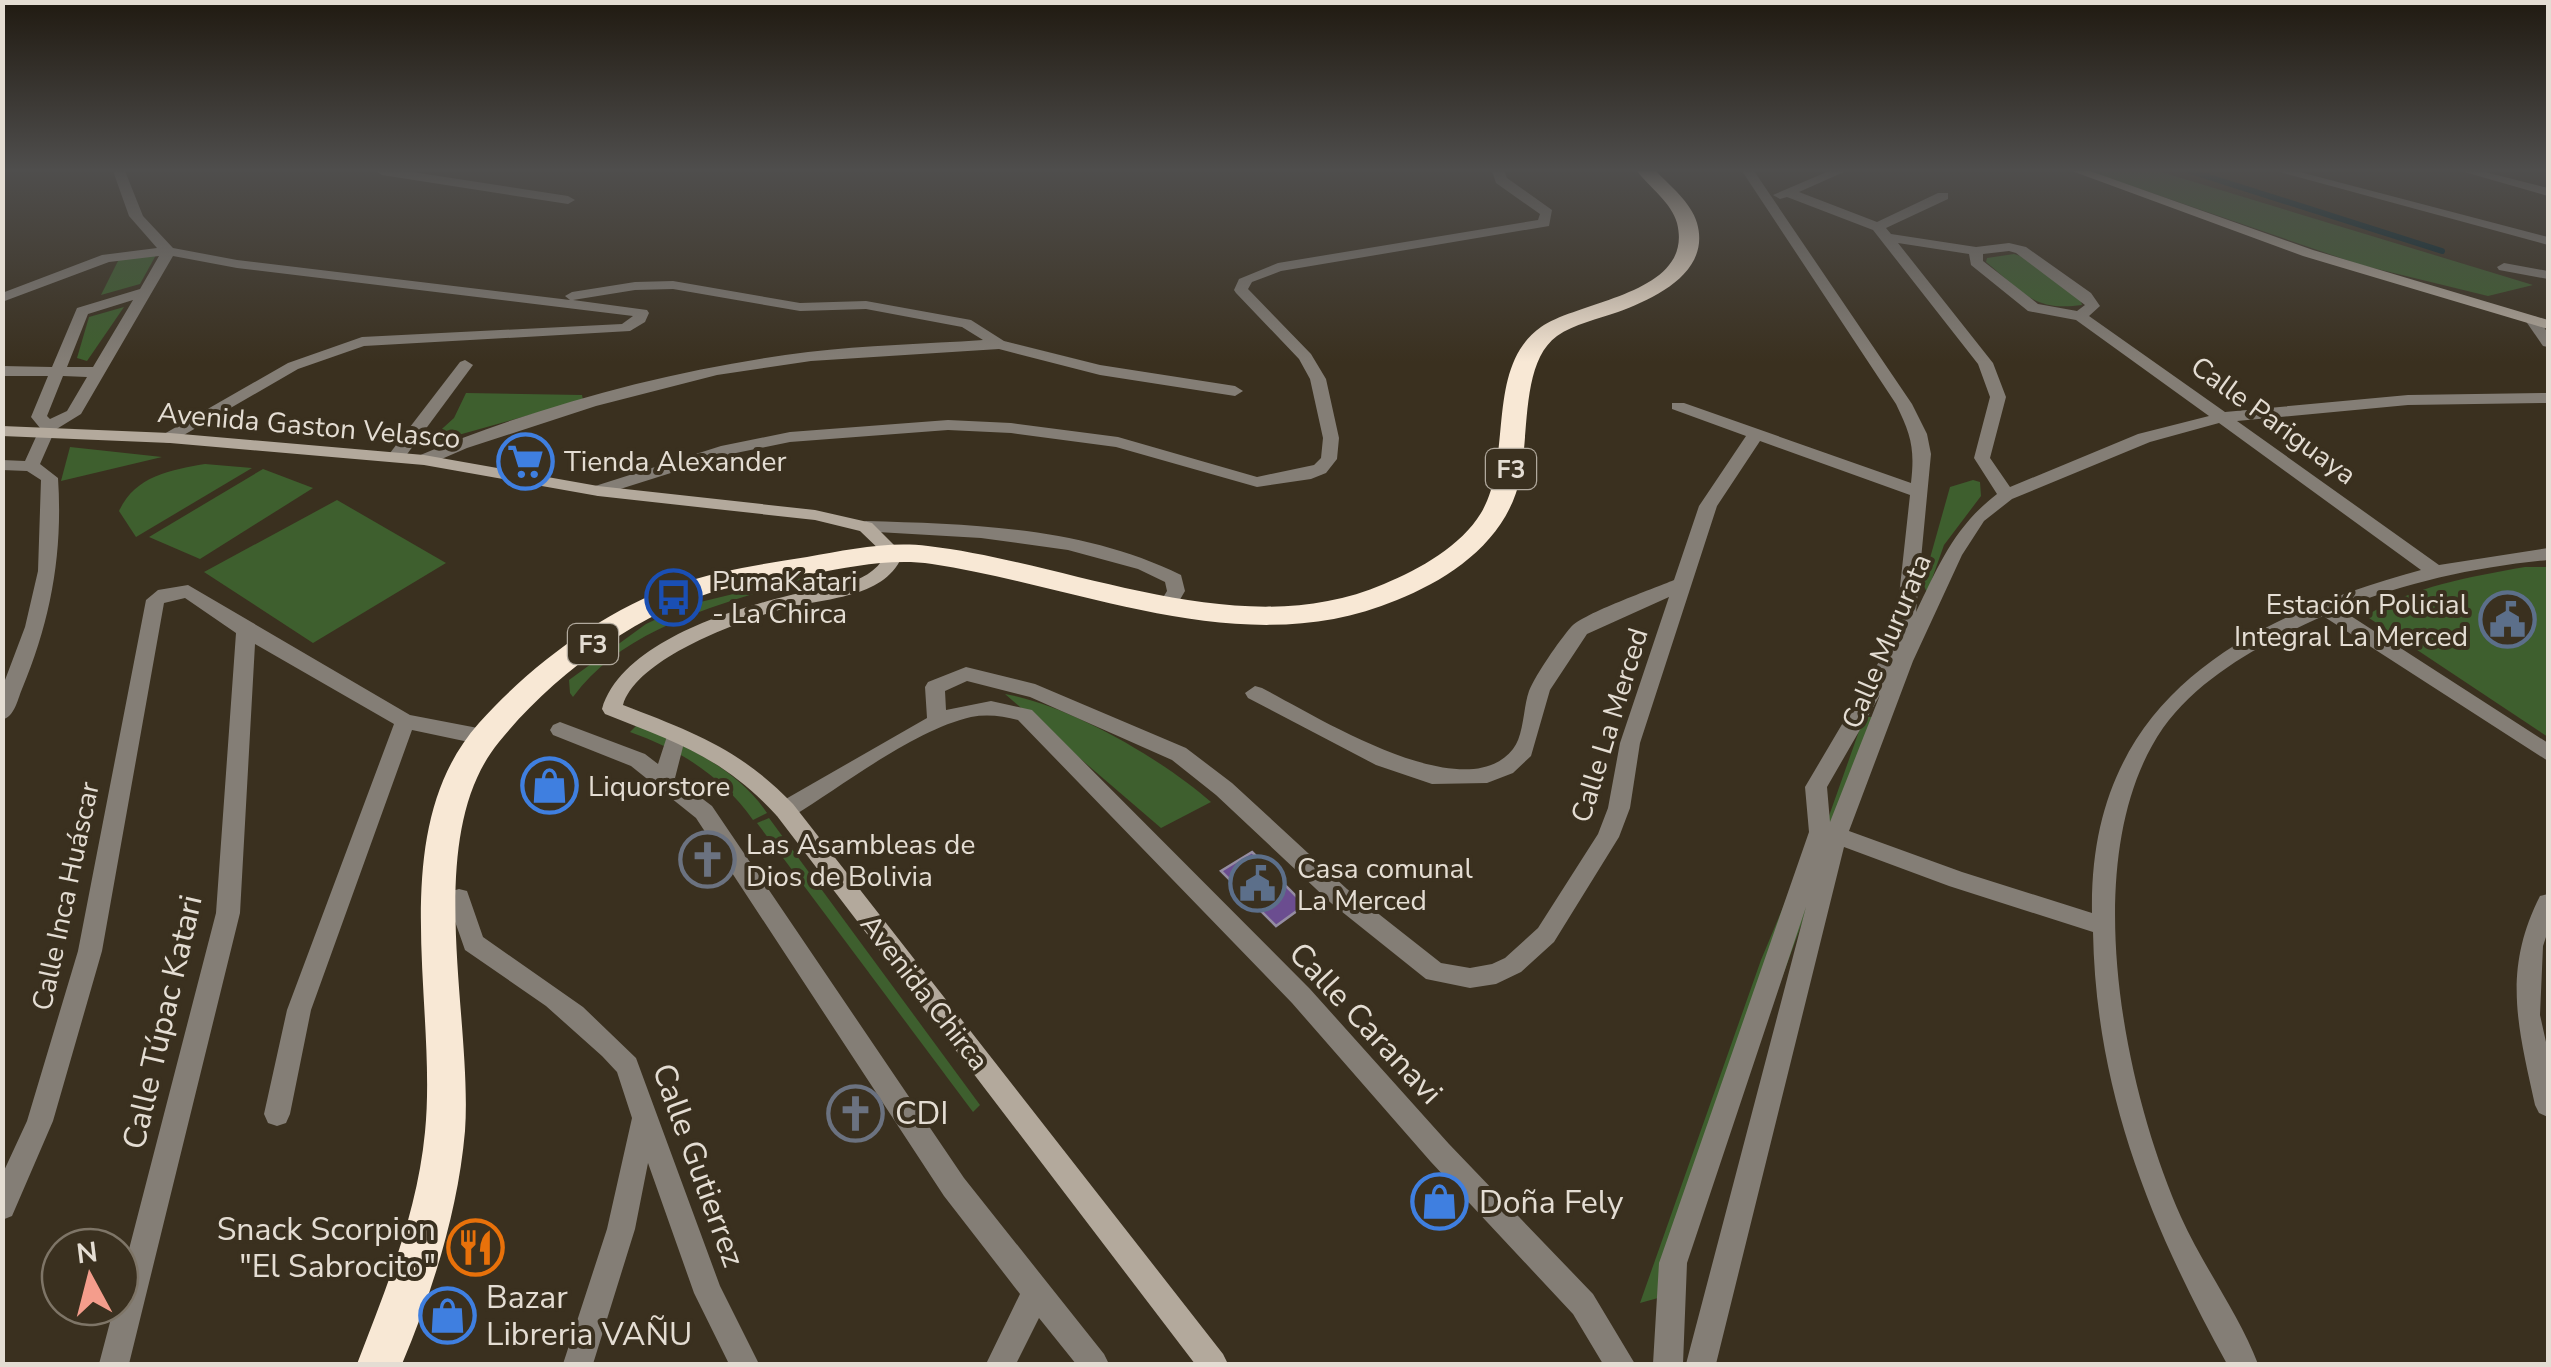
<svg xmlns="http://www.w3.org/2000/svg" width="2551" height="1367" viewBox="0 0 2551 1367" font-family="'Nunito Sans',sans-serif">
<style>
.green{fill:#3e5f2e}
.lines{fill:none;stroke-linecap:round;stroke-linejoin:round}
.stream{stroke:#00242d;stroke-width:6}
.building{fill:#6b4d90;stroke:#958da2;stroke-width:2.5}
.street{fill:#847e76;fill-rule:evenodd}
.secondary{fill:#b3a99c;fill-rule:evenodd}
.highway{fill:#f8e8d5;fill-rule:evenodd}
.labels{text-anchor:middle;stroke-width:8;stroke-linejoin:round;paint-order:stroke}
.shield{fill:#3a301f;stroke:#b1a99d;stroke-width:2.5}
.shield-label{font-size:25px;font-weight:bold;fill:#e4ddd3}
.street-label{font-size:28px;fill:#e4ddd3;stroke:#3a301f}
.poi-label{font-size:28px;fill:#e4ddd3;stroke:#3a301f;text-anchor:start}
.near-street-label{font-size:32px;fill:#e4ddd3;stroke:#3a301f}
.near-poi-label{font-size:32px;fill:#e4ddd3;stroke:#3a301f;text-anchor:start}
</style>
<rect width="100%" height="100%" fill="#3a301f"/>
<!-- green -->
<g class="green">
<path d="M2088,171H2158L2533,285L2488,296L2361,265Z"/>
<path d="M2014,254L2024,257L2080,298L2082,305C2033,312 2022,291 1986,262L1987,258Z"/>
<path d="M156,255L140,284L101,295L119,259Z"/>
<path d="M124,307L87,361L77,358L89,317Z"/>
<path d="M466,393L582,395L583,400L437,441L433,437L454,418Z"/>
<path d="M70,447L162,457L61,481Z"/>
<path d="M205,464L252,468L136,537L119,511C135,476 170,470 205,464Z"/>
<path d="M263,469L313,488L200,559L149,537Z"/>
<path d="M1973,480L1980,482L1981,496L1944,545L1927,593L1923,583L1950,487Z"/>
<path d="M337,500L446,563L313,643L204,572Z"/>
<path d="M2525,567H2548V737L2366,616C2414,586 2469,577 2525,567Z"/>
<path d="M824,572C738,601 629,620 573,697L570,693L569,680L646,624L684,606Z"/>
<path d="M1005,694C1069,705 1162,759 1211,802L1161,828Z"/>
<path d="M1864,717H1873C1808,914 1736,1106 1658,1298L1640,1303L1761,960L1791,888L1818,847Z"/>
<path d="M638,724C686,747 737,768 767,813L753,820C723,777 679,749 630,732Z"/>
<path d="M769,818L980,1105L973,1112L757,823Z"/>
</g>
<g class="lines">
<!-- stream -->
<path class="stream" d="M2190,171L2442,251"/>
</g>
<!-- building -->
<path class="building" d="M1252,852L1305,905L1276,926L1221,871Z"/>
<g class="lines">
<!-- street -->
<g class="street">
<path d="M113,171H125L143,216L173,248L237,260L570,300L565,296L572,292L635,282L673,281L800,303L866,301L971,320L1004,341L1100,365L1235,386L1243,391L1235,396L1100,375L999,349L811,361L717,375L596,406L467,448L430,464H418V456C538,405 678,368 808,352C866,345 925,344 983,340L962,327L866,309L800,311L673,289L635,290L573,300L647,310L649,313L645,322L630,331L364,346L298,369L170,443L164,442V434L288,363L362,337L622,324L633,316L237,268L173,256L81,414L55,430L40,464L58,478C63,553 51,620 22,689C17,701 15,716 2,720V688L25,627L38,571L41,480L27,471L2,470V460L25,461L40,428L31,417L48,376H2V366L52,367L77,308L140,289L159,256L109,262L2,302V293L102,255L157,248L129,216ZM133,300L93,367H67L88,314ZM63,376L87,377L67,411L50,419L47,416Z"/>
<path d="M376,171H406L568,196L575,200L568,204L382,175Z"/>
<path d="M1492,171H1504L1507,178L1552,210L1549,226L1281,271L1252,282L1248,289L1311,354L1326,379L1339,438L1337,459L1326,473L1311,479L1257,487L1116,447L1011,433L948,430L790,442L731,454L598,496L589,491L592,487L721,446L790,432L948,420L1011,423L1118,437L1257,477L1314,465L1321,458L1323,438L1310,379L1299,359L1236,293L1234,290L1239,279L1278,263L1538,220L1540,214L1496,183Z"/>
<path d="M1742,171H1754L1912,404L1927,434L1931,454L1916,612C1939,565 1954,527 1997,494L1974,458L1990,397L1978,364L1873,230L1787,197L1780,199L1773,195L1829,171H1846L1799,192L1877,222L1938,193H1948V199L1886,228L1891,234L1976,247L2009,243L2026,247L2091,293L2100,306L2089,316L2225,412L2408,395L2548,393V403L2408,405L2237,421L2439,565L2548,548V560C2476,567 2407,582 2340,609L2548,743V761L2323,616C2265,642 2201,675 2163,728C2076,854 2123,1086 2181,1217C2203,1266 2240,1316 2258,1364H2227C2151,1226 2096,1093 2093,932L1949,886L1844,847L1716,1364H1686L1806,907L1687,1263L1683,1364H1653L1659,1263L1809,832L1805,787L1890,643L1894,642L1910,495L1760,441L1717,506L1640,743L1630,808L1619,837L1554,942L1521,972L1496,984L1470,988L1426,979L1331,903L1216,795L1172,760L1030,697L967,681L945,691L946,710L991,701L1032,710L1310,989L1449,1144L1593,1294L1635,1364H1603L1573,1314L1431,1162L1292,1003L1018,720C1003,716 987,714 971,717C914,730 844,785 793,816H777L774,810L777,804L927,718L925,687L928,682L966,667L1035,684L1186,748L1232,783L1347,889L1441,963L1470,968L1492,964L1505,958L1538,928L1598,834L1608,808L1620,743L1669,597L1587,634L1550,690L1531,756L1513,773L1487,783L1432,784L1376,765L1248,698L1245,693L1255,686L1262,688C1313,714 1465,811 1513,749C1524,735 1523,708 1529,691C1536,674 1559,641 1571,627C1584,613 1653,589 1674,580L1699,506L1746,436L1672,409V403H1684L1911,483C1915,448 1911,435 1896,404ZM1898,243L1969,254L1971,265L2028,311L2076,320L2209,416L2138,434L2010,487L1990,458L2006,397L1993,363ZM2009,251L2016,253L2085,305L2077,311L2038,304L1983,261V254ZM2219,423L2421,570C2241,619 2088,701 2092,913L1962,872L1849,831L1913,661L1962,555L1984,521L2012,499L2150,442ZM1880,695L1830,822L1827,787Z"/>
<path d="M2276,171H2296L2548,237V245Z"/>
<path d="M2461,171H2481L2548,188V196Z"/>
<path d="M2504,263L2548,271V279L2499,270L2497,267Z"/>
<path d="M2532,316L2537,317L2548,333V347L2543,346L2525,320Z"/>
<path d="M465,360L473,365L402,461H390V453L460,362Z"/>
<path d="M866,521C972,524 1084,527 1181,575L1185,591L1175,608L1168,610L1159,604L1167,591L1165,582L1138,569L1068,550L981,538L860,531L857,527L860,523Z"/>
<path d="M188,585L410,715L483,729L490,732L493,737L490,742L483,745L412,730L311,1010L290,1114L286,1123L277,1126L268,1123L264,1114L287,1010L394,724L255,644L240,913L129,1364H99L114,1307H120V1284L216,913L236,633L185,598L164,603L102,951L53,1121L12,1216L2,1220V1175L27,1121L78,951L146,600L158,590Z"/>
<path d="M560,722L645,754L658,764L669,730H683L686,735L675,778L712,806L964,1178L1104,1354L1109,1364H1076L1039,1318L1016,1364H986L1020,1294L944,1196L696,818L631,766L553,735L550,730L553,725Z"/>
<path d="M459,889L467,891L483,937L583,1007L636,1058L720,1286L759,1364H729L694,1293L648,1163L635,1229L593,1364H563L607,1229L632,1118L617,1072L602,1056L546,1006L465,950L451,910L439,913L431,911L427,904L431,897Z"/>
<path d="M2548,894V931L2543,946L2540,1015L2548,1051V1117L2539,1113L2535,1105C2518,1027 2502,971 2540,896Z"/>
</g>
<!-- secondary -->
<g class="secondary">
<path d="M2072,171H2090L2313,250L2548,320V329L2303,256Z"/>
<path d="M2,426L170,433L424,455L598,486L815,510L872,523L903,554C887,597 829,598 790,607C744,619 637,657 623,705C693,732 740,749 793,804L1223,1354L1228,1364H1195L777,816C724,758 676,742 605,714L602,709C621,644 727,611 787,596C817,588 870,588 885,555L860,531L815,520L598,496L424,465L170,443L2,436Z"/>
</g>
<!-- highway -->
<path class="highway" d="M1637,171H1656C1670,186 1691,202 1697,223C1711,272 1656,298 1618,312C1598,319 1574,324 1557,336C1517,365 1532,449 1516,493C1498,546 1447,580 1397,600C1245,664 1084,587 932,564C891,558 851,567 811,574C782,579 753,582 724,589C639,611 554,674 499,742C421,837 473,1018 465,1131C458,1211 433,1290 402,1364H357C386,1288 417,1215 425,1132C438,1003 383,831 479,723C531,665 603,611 677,585C719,570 763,564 807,557C847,550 887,541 928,546C1074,563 1240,646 1384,584C1420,569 1461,546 1481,513C1514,459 1484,367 1541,327C1580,300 1695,294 1677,223C1672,203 1649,187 1637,171Z"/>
</g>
<!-- sky -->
<linearGradient id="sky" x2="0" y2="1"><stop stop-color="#201a11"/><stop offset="0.47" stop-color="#4f4e4d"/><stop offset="1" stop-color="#4f4e4d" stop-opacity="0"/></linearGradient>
<rect width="2551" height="362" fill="url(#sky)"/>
<!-- icons -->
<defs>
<symbol id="supermarket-ring" viewBox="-11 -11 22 22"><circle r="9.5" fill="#3a301f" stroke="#3f7fe0" stroke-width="1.5"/><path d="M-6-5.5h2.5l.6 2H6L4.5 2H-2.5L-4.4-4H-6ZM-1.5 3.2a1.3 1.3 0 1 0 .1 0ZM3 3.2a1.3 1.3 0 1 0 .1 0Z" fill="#3f7fe0"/></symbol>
<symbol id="bus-ring" viewBox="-11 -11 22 22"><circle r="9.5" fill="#3a301f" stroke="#1a4fb4" stroke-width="1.5"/><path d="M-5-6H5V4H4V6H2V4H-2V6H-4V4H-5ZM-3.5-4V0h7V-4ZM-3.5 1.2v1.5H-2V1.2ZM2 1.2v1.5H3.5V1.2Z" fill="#1a4fb4"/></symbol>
<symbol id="civic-ring" viewBox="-11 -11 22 22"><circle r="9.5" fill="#3a301f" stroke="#5c6f8a" stroke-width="1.5"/><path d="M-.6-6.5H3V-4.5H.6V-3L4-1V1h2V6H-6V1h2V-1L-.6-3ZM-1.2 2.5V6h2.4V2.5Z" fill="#5c6f8a"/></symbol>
<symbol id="shop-ring" viewBox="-11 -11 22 22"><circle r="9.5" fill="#3a301f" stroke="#3f7fe0" stroke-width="1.5"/><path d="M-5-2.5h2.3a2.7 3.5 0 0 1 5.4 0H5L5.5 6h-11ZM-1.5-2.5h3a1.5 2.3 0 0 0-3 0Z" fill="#3f7fe0"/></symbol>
<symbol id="church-ring" viewBox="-11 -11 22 22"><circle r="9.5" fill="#3a301f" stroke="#6b7280" stroke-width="1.5"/><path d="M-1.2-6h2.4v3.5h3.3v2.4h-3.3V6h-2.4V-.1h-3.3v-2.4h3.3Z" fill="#6b7280"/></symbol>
<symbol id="restaurant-ring" viewBox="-11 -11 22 22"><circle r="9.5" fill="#3a301f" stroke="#e8710a" stroke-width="1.5"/><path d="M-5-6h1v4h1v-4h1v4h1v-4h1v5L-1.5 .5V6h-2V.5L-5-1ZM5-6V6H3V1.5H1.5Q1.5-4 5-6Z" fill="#e8710a"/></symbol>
</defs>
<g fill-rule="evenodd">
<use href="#supermarket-ring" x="494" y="430" width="63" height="63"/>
<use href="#bus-ring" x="642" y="566" width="63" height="63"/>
<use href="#civic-ring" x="2476" y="588" width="63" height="63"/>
<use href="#shop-ring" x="518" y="754" width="63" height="63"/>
<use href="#church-ring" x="676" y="828" width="63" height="63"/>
<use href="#civic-ring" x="1226" y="852" width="63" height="63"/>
<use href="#church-ring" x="824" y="1082" width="63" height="63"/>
<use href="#shop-ring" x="1408" y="1170" width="63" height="63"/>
<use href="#restaurant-ring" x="444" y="1216" width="63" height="63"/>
<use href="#shop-ring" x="416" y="1284" width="63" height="63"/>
</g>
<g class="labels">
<!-- shield labels -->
<g class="shield">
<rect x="1486" y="449" width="50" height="40" rx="8"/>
<rect x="568" y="624" width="50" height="40" rx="8"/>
</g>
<g class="shield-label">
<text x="1511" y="478">F3</text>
<text x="593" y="653">F3</text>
</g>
<!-- street labels -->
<g class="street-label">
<text transform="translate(2274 420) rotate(36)" y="10">Calle Pariguaya</text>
<text transform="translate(309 425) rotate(5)" y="10">Avenida Gaston Velasco</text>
<text transform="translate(1886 641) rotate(-67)" y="10">Calle Mururata</text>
<text transform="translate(1609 725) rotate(-73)" y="10">Calle La Merced</text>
<text transform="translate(65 896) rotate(-78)" y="10">Calle Inca Huáscar</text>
<text transform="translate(925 992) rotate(52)" y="10">Avenida Chirca</text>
</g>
<!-- poi labels -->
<g class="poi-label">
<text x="564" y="471">Tienda Alexander</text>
<text x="712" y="591">PumaKatari<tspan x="712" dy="32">- La Chirca</tspan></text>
<text x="2468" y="614" text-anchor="end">Estación Policial<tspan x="2468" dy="32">Integral La Merced</tspan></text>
<text x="588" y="796">Liquorstore</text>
<text x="746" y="854">Las Asambleas de<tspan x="746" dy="32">Dios de Bolivia</tspan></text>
<text x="1297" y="878">Casa comunal<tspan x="1297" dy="32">La Merced</tspan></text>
</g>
<!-- near-street labels -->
<g class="near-street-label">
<text transform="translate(162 1022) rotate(-77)" y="11">Calle Túpac Katari</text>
<text transform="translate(1366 1023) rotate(47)" y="11">Calle Caranavi</text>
<text transform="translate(699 1165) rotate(70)" y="11">Calle Gutierrez</text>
</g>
<!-- near-poi labels -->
<g class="near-poi-label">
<text x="895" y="1124">CDI</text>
<text x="1479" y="1213">Doña Fely</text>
<text x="436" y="1240" text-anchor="end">Snack Scorpion<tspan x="436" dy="37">"El Sabrocito"</tspan></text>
<text x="486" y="1308">Bazar<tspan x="486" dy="37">Libreria VAÑU</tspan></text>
</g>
</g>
<!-- border -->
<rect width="2551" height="1367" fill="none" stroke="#e4ddd3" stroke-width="10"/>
<!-- north arrow -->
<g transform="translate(90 1277) rotate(353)"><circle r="48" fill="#3a301f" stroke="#7e7567" stroke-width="2.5"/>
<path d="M0-8L18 38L0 25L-18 38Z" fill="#f49d8c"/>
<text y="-15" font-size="28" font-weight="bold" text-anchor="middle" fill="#e4ddd3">N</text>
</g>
</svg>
